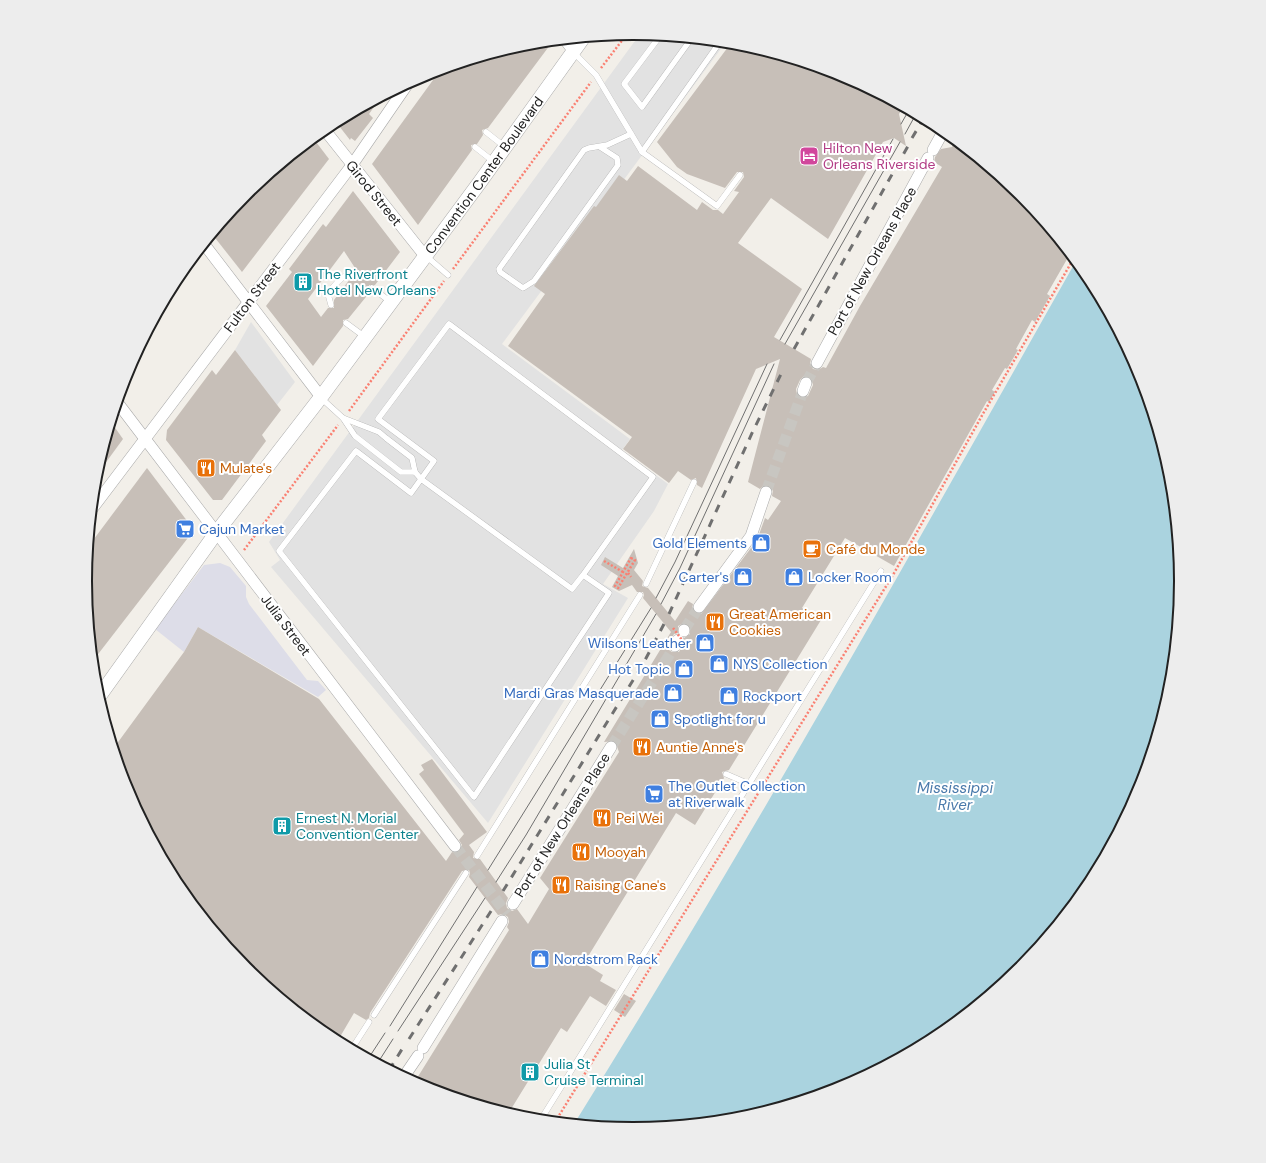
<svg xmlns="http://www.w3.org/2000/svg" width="1266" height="1163" viewBox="0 0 1266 1163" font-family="'DM Sans',sans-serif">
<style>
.parking{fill:#e2e2e2}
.plaza{fill:#dddde8}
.water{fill:#aad3df}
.building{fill:#c7bfb8;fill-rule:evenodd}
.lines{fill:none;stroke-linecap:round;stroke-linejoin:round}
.minor-tunnel{stroke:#c8c6c1;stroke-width:11;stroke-dasharray:11 5.5;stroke-linecap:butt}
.service-casing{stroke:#a9a9a9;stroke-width:6}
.pedestrian-casing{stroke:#a9a9a9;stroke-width:10}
.minor-casing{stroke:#a9a9a9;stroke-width:12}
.tertiary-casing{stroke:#a9a9a9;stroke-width:15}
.path{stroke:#fa8072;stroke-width:2.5;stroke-dasharray:2 2;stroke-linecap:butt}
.service{stroke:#fff;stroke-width:5.5}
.pedestrian{stroke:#fff;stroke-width:9}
.minor{stroke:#fff;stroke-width:11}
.tertiary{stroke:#fff;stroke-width:14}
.tram{stroke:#707070;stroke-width:1}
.rail{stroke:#707070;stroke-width:3;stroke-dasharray:8 8;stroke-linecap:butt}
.path-bridge{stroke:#fa8072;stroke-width:2.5;stroke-dasharray:2 2;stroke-linecap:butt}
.labels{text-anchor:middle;stroke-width:4;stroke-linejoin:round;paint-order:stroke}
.hotel-label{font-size:14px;fill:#b23c85;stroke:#fff;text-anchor:start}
.street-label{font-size:14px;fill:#222;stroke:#fff}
.culture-label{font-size:14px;fill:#0d838f;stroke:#fff;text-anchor:start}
.food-label{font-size:14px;fill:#c56008;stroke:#fff;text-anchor:start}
.shop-label{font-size:14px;fill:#366cbe;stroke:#fff;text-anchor:start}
.water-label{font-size:15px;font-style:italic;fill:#4a7aab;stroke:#fff}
.rim{fill:none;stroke:#222;stroke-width:2}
</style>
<rect width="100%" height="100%" fill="#f2efe9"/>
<!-- parking -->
<g class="parking">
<path d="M640,34L726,42L502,344L630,439L622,450L668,484L654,511L603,584L628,598L488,823L271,567L280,560L269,542Z"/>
<path d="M251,322L295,382L277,405L235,350Z"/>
</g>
<!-- plaza -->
<path class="plaza" d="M220,563L230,567L246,586V597L249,604L307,680L318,681L326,690L318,697L198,627L184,652L155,629L204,565Z"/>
<!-- water -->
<path class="water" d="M1076,261L1089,277L1140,372L1171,475L1181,582L1171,689L1140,792L1089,886L1021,970L938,1038L843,1088L740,1120L633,1130L574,1124C750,842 912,551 1076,261Z"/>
<!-- building -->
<g class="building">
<path d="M553,41L488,128L482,130L483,135L477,144L471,145L472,150L418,225L372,164L441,69L526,44Z"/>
<path d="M731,43L740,44L843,75L903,107L899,114L906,146L894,138L883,142L828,239L771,198L738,243L802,289L774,337L811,359L810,364L813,369L818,370L823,367L826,368L860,306L942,167L934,162L935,157L941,149L952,147L955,140L1021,194L1070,254L1047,294L1050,296L1035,322L1032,320L1016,349L1018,350L1007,369L1005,368L992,390L995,392L989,402L987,401L894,566L845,538L802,608L821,620L729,770L722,772L724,778L695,825L676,813L584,963L603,975L600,981L616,990L606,1006L590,996L567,1032L561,1028L508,1114L423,1088L414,1083L509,930L507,927L509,922L508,917L503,914L498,915L469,877L470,873L469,870L462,871L370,1013L369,1018L366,1020L354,1013L337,1042L328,1037L245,969L177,886L126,791L113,749L184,652L198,627L319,699L446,861L452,852L456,853L461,849L462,845L459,840L464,834L419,774L424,770L421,765L432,759L487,832L469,845L474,852L473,858L480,859L508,898L506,903L507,908L512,911L517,909L528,924L549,889L540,878L619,752L615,741L604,742L671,632L643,598L644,595L643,592H637L632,585L619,591L612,587L618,576L601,565L605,557L623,568L634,549L638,563L634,570L643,581L642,586L648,588L675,621L688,601L693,604L692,609L695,612L701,614L757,540L765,518L768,520L781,501L772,496L773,490L769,486L764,485L760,489L748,482L780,359L756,369L702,488L697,485L696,478L691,480L678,471L669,483L623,449L632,437L508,346L545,294L534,286L594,206L596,207L619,175L627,181L638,166L697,210L702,202L713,210H718L723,214L739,192L734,191L744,177L743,172H737L725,188L687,174L677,167L657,142ZM804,376L811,378L813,385L808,396L801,398L797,395L796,389L800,380ZM684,623L690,626V634L684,638V643L679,652H672L669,650V643L674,634L678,633V626Z"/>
<path d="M381,97L369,114L373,118L355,141L351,138L350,140L336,122Z"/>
<path d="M313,138L329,159L242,272L212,234L245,193Z"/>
<path d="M353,191L400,252L375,285H369L370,292L348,319L343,320V326L313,366L266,306L292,272L289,269L323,224L326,227ZM344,251L357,271L355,272L357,277L354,280L350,279L334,300V308H328L321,317L308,299Z"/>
<path d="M235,350L281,410L262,435L266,441L222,500H213L166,440L167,430L212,370L216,375Z"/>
<path d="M111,422L123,439L96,476L95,474Z"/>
<path d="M147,468L194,530L92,662L84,581L88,547Z"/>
<path d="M624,994L636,1001L625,1017L614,1010Z"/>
</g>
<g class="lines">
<!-- minor-tunnel -->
<g class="minor-tunnel">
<path d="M806,383L817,363"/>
<path d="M766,492L803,391"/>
<path d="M684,630L699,607"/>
<path d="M611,747L675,646"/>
<path d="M455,846L507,914"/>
</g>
<defs>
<g id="service">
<path d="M660,36L624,84L642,107L691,39"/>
<path d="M573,52L596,75L642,152L717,206L740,175"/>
<path d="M486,132L505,147"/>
<path d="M475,147L494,162"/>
<path d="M600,147L617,158L618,165L534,281L523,288L520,286L500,272L499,269L584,150L589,148L607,145L631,134"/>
<path d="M642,152L720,42"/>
<path d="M426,256L448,275"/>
<path d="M372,288L391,302"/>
<path d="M331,305L328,294C334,285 339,279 348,274L353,276"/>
<path d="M346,323L365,337"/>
<path d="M321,398L343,418L355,436L401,472H415"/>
<path d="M343,418L379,432L386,438L412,458L415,472L421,479L572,589L583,575L609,593L474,797L279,551L356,451L411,493L434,461L378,419L449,324L653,477L583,575"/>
<path d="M646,584L694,482"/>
<path d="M726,774L749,784"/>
<path d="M477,856L640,595"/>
<path d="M374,1015L466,873"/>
<path d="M351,1050L369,1022"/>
<path d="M540,1121L881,571"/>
</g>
<path id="pedestrian" d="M564,40L573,52"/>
<g id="minor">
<path d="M324,129L425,256"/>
<path d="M933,150L944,130"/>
<path d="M204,244L321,397"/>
<path d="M817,363L928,158"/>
<path d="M803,391L806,383"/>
<path d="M117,402L455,846"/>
<path d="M92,509L352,165L409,82"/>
<path d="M699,607L751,536L766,492"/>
<path d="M684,631V630"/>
<path d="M675,646L678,640"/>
<path d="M513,904L611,747"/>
<path d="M423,1048L502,921"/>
<path d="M403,1078L418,1056"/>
</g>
<g id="tertiary">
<path id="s1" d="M98,698L216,533L321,397L480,182L583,38"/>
</g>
</defs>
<!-- service casing -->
<use href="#service" class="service-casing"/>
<!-- pedestrian casing -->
<use href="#pedestrian" class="pedestrian-casing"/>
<!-- minor casing -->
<use href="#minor" class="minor-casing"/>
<!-- tertiary casing -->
<use href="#tertiary" class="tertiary-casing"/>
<!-- path -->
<g class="path">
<path d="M601,68L627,34"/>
<path d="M453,269L591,82"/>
<path d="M349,411L444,281"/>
<path d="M244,550L338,425"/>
<path d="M631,558L635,560L618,588L615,586Z"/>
<path d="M604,561L623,572"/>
<path d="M628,573L631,577"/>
<path d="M555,1122L893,575L984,412L1074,258"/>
</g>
<!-- service -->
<use href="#service" class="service"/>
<!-- pedestrian -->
<use href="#pedestrian" class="pedestrian"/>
<!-- minor -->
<use href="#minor" class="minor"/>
<!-- tertiary -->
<use href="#tertiary" class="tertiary"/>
<!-- tram -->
<g class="tram">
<path d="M901,124L909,110"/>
<path d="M905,134L916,114"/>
<path d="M780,340L893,139"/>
<path d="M785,344L900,142"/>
<path d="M656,598L675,562L767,364"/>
<path d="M661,604L680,568L774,364"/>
<path d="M488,870L651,608"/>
<path d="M496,882L526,835L656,614"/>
<path d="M390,1026L477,887"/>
<path d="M398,1031L485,898"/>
<path d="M368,1059L385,1033"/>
<path d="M377,1064L393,1039"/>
</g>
<!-- rail -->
<g class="rail">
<path d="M912,138L924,118"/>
<path d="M794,349L908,146"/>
<path d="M669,614L753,431L783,370"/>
<path d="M503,891L643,664L664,624"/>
<path d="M409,1039L493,908"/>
<path d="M389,1070L404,1046"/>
</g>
<!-- path-bridge -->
<path class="path-bridge" d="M673,628L685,644"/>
</g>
<!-- icons -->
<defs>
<symbol id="hotel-square" viewBox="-11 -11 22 22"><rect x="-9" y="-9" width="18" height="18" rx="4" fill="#d1479c" stroke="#fff"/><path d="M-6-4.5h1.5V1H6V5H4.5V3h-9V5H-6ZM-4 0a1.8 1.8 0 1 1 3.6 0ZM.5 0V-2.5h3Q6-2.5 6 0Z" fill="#fff"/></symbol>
<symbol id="building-square" viewBox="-11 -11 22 22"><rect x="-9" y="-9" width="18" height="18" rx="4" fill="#0f9aa8" stroke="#fff"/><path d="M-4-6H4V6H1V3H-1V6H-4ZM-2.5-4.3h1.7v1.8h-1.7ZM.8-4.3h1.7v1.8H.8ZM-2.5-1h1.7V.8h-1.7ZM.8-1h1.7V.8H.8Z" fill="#fff"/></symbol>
<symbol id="restaurant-square" viewBox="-11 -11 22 22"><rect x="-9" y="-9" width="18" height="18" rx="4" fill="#e8710a" stroke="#fff"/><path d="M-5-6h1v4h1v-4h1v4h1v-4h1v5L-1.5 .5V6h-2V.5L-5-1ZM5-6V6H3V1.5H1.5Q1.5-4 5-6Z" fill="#fff"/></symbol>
<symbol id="supermarket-square" viewBox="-11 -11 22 22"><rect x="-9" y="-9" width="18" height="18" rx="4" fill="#3f7fe0" stroke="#fff"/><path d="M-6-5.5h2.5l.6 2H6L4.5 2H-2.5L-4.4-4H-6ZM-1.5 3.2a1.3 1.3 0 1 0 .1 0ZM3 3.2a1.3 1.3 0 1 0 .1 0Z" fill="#fff"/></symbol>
<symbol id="shop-square" viewBox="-11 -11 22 22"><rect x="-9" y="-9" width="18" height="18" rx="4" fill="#3f7fe0" stroke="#fff"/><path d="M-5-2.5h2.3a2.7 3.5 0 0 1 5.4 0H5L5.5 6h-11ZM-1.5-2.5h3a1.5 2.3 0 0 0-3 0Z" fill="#fff"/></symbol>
<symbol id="cafe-square" viewBox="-11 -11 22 22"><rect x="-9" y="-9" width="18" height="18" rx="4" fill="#e8710a" stroke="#fff"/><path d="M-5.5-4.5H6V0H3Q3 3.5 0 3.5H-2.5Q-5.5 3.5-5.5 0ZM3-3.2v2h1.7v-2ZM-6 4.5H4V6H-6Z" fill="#fff"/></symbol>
</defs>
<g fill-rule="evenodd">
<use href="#hotel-square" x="798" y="145" width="22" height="22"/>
<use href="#building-square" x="292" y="271" width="22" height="22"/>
<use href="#restaurant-square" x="195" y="457" width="22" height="22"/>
<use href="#supermarket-square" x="174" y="518" width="22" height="22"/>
<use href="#shop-square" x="750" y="532" width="22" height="22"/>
<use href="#cafe-square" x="801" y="538" width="22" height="22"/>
<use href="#shop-square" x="732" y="566" width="22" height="22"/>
<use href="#shop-square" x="783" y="566" width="22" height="22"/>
<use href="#restaurant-square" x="704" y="611" width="22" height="22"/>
<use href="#shop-square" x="694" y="632" width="22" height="22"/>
<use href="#shop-square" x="708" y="653" width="22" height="22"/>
<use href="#shop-square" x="673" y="658" width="22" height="22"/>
<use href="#shop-square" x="662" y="682" width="22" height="22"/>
<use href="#shop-square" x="718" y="685" width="22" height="22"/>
<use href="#shop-square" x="649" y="708" width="22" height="22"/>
<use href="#restaurant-square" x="631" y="736" width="22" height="22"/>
<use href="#supermarket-square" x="643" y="783" width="22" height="22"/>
<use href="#restaurant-square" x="591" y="807" width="22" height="22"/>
<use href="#building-square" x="271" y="815" width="22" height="22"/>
<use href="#restaurant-square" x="570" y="841" width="22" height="22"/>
<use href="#restaurant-square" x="550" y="874" width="22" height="22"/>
<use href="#shop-square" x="529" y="948" width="22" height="22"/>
<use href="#building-square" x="519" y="1061" width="22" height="22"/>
</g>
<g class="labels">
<!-- hotel labels -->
<g class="hotel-label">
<text x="823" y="153">Hilton New<tspan x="823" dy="16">Orleans Riverside</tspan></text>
</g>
<!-- street labels -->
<g class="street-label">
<text dy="5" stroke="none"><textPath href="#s1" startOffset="650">Convention Center Boulevard</textPath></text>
<text transform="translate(374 193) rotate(51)" y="5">Girod Street</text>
<text transform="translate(872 261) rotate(-61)" y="5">Port of New Orleans Place</text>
<text transform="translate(252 297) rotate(-53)" y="5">Fulton Street</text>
<text transform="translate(286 625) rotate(53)" y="5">Julia Street</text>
<text transform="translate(562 825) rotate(-58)" y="5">Port of New Orleans Place</text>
</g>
<!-- culture labels -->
<g class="culture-label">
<text x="317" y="279">The Riverfront<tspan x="317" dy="16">Hotel New Orleans</tspan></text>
<text x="296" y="823">Ernest N. Morial<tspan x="296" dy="16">Convention Center</tspan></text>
<text x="544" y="1069">Julia St<tspan x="544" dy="16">Cruise Terminal</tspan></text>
</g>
<!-- food labels -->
<g class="food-label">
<text x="220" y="473">Mulate's</text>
<text x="826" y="554">Café du Monde</text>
<text x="729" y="619">Great American<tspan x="729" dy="16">Cookies</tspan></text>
<text x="656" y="752">Auntie Anne's</text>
<text x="616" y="823">Pei Wei</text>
<text x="595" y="857">Mooyah</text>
<text x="575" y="890">Raising Cane's</text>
</g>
<!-- shop labels -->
<g class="shop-label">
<text x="199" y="534">Cajun Market</text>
<text x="747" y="548" text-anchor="end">Gold Elements</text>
<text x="729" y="582" text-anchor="end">Carter's</text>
<text x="808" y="582">Locker Room</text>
<text x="691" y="648" text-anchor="end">Wilsons Leather</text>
<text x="733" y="669">NYS Collection</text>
<text x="670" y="674" text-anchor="end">Hot Topic</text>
<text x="659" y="698" text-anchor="end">Mardi Gras Masquerade</text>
<text x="743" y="701">Rockport</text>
<text x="674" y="724">Spotlight for u</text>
<text x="668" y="791">The Outlet Collection<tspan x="668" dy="16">at Riverwalk</tspan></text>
<text x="554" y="964">Nordstrom Rack</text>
</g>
<!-- water labels -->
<g class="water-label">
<text x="955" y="793">Mississippi<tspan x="955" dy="17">River</tspan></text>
</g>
</g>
<!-- crop -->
<path d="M0 0H1266V1163H0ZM92 581a541 541 0 1 1 1082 0a541 541 0 1 1-1082 0Z" fill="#ededed" fill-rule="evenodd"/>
<path class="rim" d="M92 581a541 541 0 1 1 1082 0a541 541 0 1 1-1082 0Z"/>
</svg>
